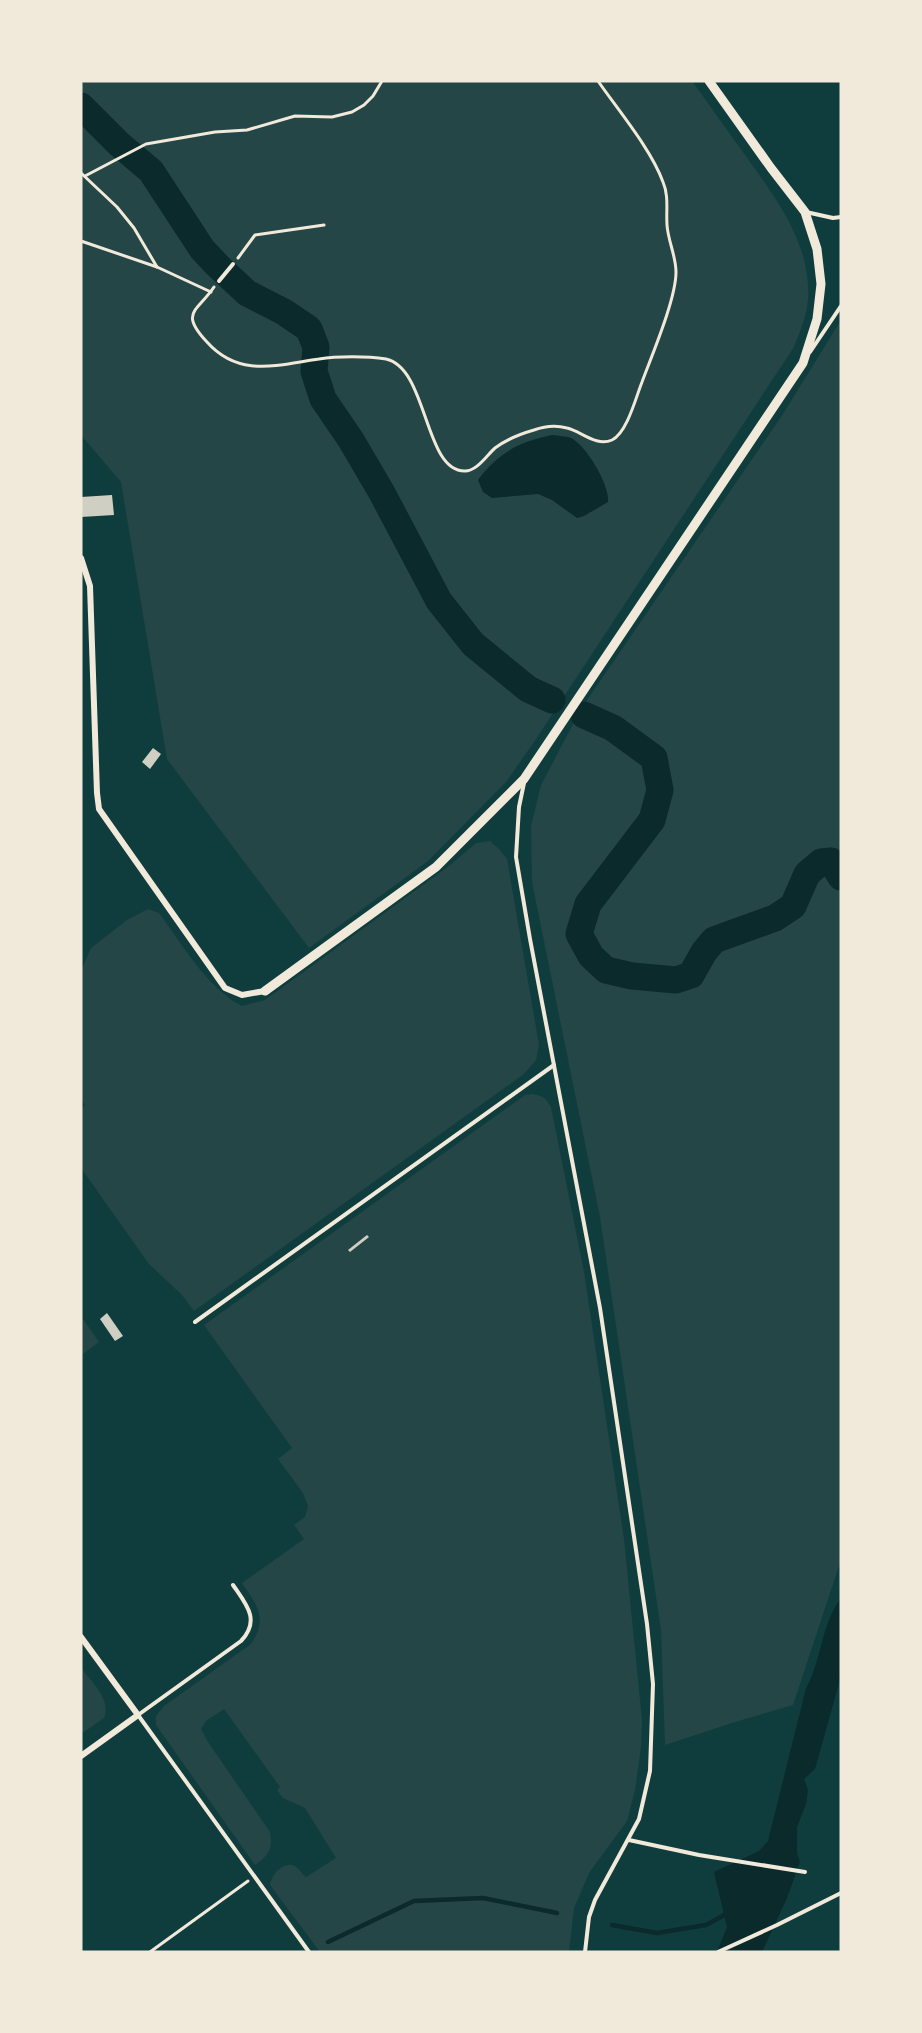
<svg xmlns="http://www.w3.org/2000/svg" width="922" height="2033" viewBox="0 0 922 2033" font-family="'Golos Text',sans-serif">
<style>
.green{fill:#244646}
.water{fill:#0a2a2b}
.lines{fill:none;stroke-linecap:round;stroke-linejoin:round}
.stream{stroke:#0a2a2b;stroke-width:4.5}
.river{stroke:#0a2a2b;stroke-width:27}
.building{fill:#cfcfc3}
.path{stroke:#f1e9da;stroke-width:3}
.service{stroke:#f1e9da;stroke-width:4}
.minor{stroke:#f1e9da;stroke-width:6}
.tertiary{stroke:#f1e9da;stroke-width:9}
</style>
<rect width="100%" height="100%" fill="#0f3d3e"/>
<!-- green -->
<g class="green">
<path d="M81,81H692C710,106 727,130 745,155C776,198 811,243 808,299C807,316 800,331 794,347L534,742L506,782L428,861L309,948L167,759L121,482L81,435Z"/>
<path d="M841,320V1560L793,1705L735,1722L665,1745L661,1630L600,1217L532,882L531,826L541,785L581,709L783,414Z"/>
<path d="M490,841L499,849L507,859L539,1045L536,1060L524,1074L194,1311L182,1295L149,1264L81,1168V1109L85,1105L81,1099V971L91,948L127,920L148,909L159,913C182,944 208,989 242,1006L265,1000L449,866L476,843Z"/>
<path d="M532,1094C542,1095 546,1098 551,1107L584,1272L624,1539L642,1720L641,1747L635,1790L627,1821L589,1873L574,1908L569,1952H320L270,1885C271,1875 284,1860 295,1866C299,1869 302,1874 306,1877L336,1858L305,1808L283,1798L277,1790L280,1787L224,1709L206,1721L201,1729L208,1742L270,1832C273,1849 269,1855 255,1865L156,1725V1716L164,1706L251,1644C268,1619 258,1606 242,1583L304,1539L294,1525L305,1517L308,1506L303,1493L278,1459L292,1448L204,1325L525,1095Z"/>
<path d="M83,1319L99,1342L83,1354L81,1352V1320Z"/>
<path d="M81,1668C91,1681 112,1700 104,1718L81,1734Z"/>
</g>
<!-- water -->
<g class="water">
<path d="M552,435C558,436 566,436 571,438C587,446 610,486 608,502L584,516L577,518L552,500L538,494L492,498L483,492L478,480C499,452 519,442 552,435Z"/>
<path d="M841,1598V1676L815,1769L804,1779L808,1790L806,1804L797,1827V1853L800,1862L787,1898L762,1952H717L727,1927L714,1872L759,1851L768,1841L806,1688C822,1660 821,1624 841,1598Z"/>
</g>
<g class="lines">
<!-- stream -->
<g class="stream">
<path d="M612,1925L657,1933L706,1925L728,1913"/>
<path d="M328,1942L414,1901L483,1898L557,1913"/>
</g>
<!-- river -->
<g class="river">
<path d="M81,106L119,144L151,171L202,249L217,265L247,293L284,312L309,329L316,347L314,371L323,399L351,440L382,493L439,601L473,644L528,689L552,700"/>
<path d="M584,715L613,728L654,758L660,790L652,820L588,904L579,934L591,956L606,970L632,976L676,980L691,975L704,952L714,940L775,918L793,906L807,874L821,862L831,861L841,877"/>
</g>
</g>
<!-- building -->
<g class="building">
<path d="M112,495L114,515L81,517V497Z"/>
<path d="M153,748L161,754L150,769L142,762Z"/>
<path d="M367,1235L369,1237L350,1252L348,1250Z"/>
<path d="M107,1313L123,1336L115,1341L100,1319Z"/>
</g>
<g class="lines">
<!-- path -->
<g class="path">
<path d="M81,173L117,207L134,228L157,267"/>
<path d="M85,176L146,144L215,132L247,130L295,116L332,117L352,112L364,105L373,96L382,81"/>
<path d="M81,241L157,267L211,292"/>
<path d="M238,258L255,235L324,225"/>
<path d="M214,287C197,312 179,312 207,342C239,378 277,365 319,359C337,356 367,356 386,359C428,368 424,472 465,471C477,471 487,455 495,448C507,439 520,434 534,430C545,426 556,425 567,428C581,431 596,447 612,440C627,433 636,397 642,382C652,355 676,299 676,272C676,256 668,241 667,225C666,210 669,196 663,182C651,149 618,110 598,81"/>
<path d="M150,1952L248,1881"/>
</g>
<!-- service -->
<g class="service">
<path d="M806,212L833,218L841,217"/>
<path d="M219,281L233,264"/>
<path d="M810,352L841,306"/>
<path d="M524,783L519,807L516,857L530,939L600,1308L647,1624L653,1684L650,1771L639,1819L595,1900L589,1917L585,1952"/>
<path d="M195,1322L554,1065"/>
<path d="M233,1585C246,1604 261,1620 241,1641L138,1715L309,1952"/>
<path d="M629,1840L699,1855L805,1872"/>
<path d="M718,1952L777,1925L841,1893"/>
</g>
<!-- minor -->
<g class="minor">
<path d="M81,558L90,586L97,793L99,809L225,988L242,995L265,991"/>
<path d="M81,1637L138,1715L81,1756"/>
</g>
<!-- tertiary -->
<path class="tertiary" d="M265,991L436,867L524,779L803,363L817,319L821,284L817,249L805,212L771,168L709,81"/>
</g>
<!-- border -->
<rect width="922" height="2033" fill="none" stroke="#f1e9da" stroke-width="165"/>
</svg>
